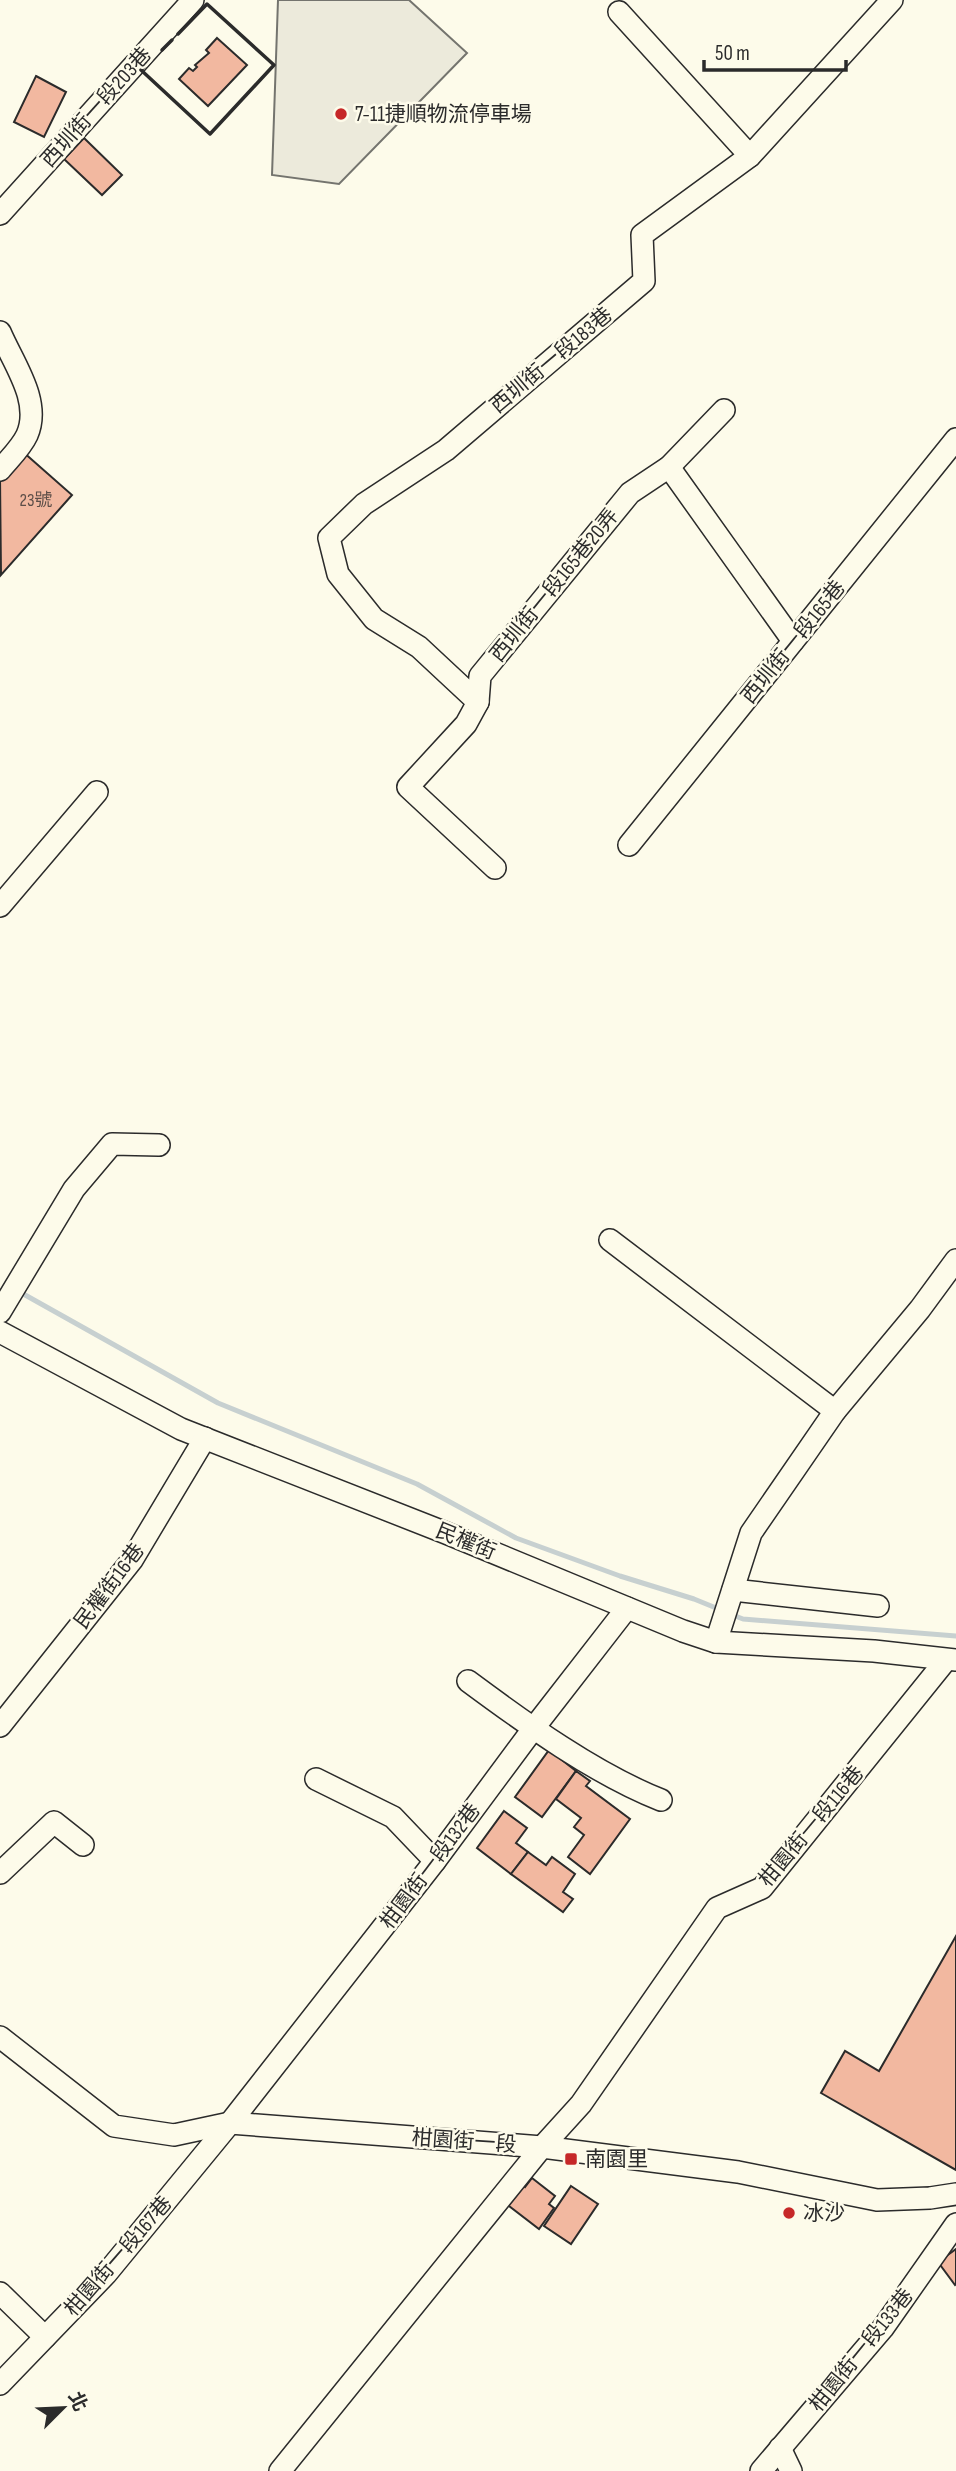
<svg xmlns="http://www.w3.org/2000/svg" width="956" height="2471" viewBox="0 0 956 2471" font-family="'Sofia Sans Condensed','Noto Sans TC',sans-serif">
<style>
.parking{fill:#eceadb;stroke:#74746e;stroke-width:2}
.lines{fill:none;stroke-linecap:round;stroke-linejoin:round}
.stream{stroke:#c7d0d0;stroke-width:5}
.building{fill:#f2b8a0;stroke:#2b2b2b;stroke-width:2}
.minor-casing{stroke:#2b2b2b;stroke-width:24}
.minor{stroke:#fdfbea;stroke-width:21}
.wall{stroke:#2b2b2b;stroke-width:3.5}
.poi-dot{fill:#c62828;stroke:#fdfbea;stroke-width:2.5}
.labels{text-anchor:middle;stroke-width:5;stroke-linejoin:round;paint-order:stroke}
.number-label{font-size:18px;fill:#5d4e48}
.street-label{font-size:21px;fill:#2b2b2b;stroke:#fdfbea}
.poi-label{font-size:21px;fill:#2b2b2b;stroke:#fdfbea;text-anchor:start}
</style>
<rect width="100%" height="100%" fill="#fdfbea"/>
<!-- parking -->
<path class="parking" d="M278,0H409L467,53L339,184L272,175Z"/>
<g class="lines">
<!-- stream -->
<g class="stream">
<path d="M18,1291L218,1403L417,1484L516,1538L620,1576L694,1599L721,1610"/>
<path d="M730,1614L743,1619L956,1636"/>
</g>
</g>
<!-- building -->
<g class="building">
<path d="M217,38L247,65L208,106L179,79L189,68L193,71L197,67L195,65L209,53L206,50Z"/>
<path d="M36,76L66,92L44,137L14,122Z"/>
<path d="M84,138L122,175L102,195L64,159Z"/>
<path d="M22,451L72,495L1,575L0,477Z"/>
<path d="M549,1750L576,1771L542,1817L515,1797Z"/>
<path d="M576,1771L590,1781L586,1786L630,1819L590,1874L568,1857L584,1835L574,1827L581,1818L556,1799Z"/>
<path d="M504,1811L527,1828L516,1843L528,1852L511,1874L477,1848Z"/>
<path d="M528,1852L546,1865L552,1857L575,1874L563,1892L573,1899L563,1912L511,1874Z"/>
<path d="M956,1936V2170L821,2093L845,2051L879,2071Z"/>
<path d="M532,2178L555,2196L549,2204L554,2208L539,2229L505,2203L520,2183L525,2187Z"/>
<path d="M571,2186L598,2204L571,2244L544,2226Z"/>
<path d="M956,2249V2284L955,2285L938,2262Z"/>
</g>
<g class="lines">
<defs>
<g id="minor">
<path d="M619,12L750,156"/>
<path d="M0,214L193,0"/>
<path d="M0,332C13,363 42,401 27,435C21,448 9,459 0,470"/>
<path d="M669,467L793,641"/>
<path d="M478,702L419,647L374,619L338,574L329,538L364,504L446,450L644,281L642,235L750,156L892,0"/>
<path d="M629,845L956,439"/>
<path d="M495,868L408,787L466,724L478,702L480,676L630,493L669,467L724,410"/>
<path d="M0,906L97,792"/>
<path d="M610,1240L835,1411"/>
<path d="M0,1312L74,1189L112,1144L159,1145"/>
<path d="M0,1332L181,1429L446,1533L683,1631L716,1642L874,1651L956,1660"/>
<path d="M733,1590L878,1606"/>
<path d="M716,1642L751,1533L835,1411L920,1309L956,1260"/>
<path d="M468,1681C526,1724 595,1774 661,1800"/>
<path d="M0,1726L132,1560L205,1438"/>
<path d="M316,1779L393,1817L435,1861"/>
<path d="M0,1873L54,1822L83,1845"/>
<path d="M0,2037L114,2126L174,2135L230,2123L542,2147L738,2172L877,2200L930,2198L956,2194"/>
<path d="M0,2293L45,2337"/>
<path d="M0,2384L106,2274L230,2123L435,1861L533,1729L627,1608"/>
<path d="M780,2448L791,2471"/>
<path d="M280,2471L542,2147L581,2104L717,1908L762,1888L946,1660"/>
<path d="M761,2471L883,2328L956,2224"/>
</g>
</defs>
<!-- minor casing -->
<use href="#minor" class="minor-casing"/>
<!-- minor -->
<use href="#minor" class="minor"/>
<!-- wall -->
<g class="wall">
<path d="M162,50L172,40"/>
<path d="M144,67L141,70L210,134L274,65L207,4L178,34"/>
</g>
</g>
<!-- markers -->
<g class="poi-dot">
<circle cx="341" cy="114" r="7"/>
<rect x="564" y="2152" width="14" height="14" rx="3.5"/>
<circle cx="789" cy="2213" r="7"/>
</g>
<g class="labels">
<!-- number labels -->
<g class="number-label">
<text x="36" y="506">23號</text>
</g>
<!-- street labels -->
<g class="street-label">
<text transform="translate(96 107) rotate(-48)" y="7">西圳街一段203巷</text>
<text transform="translate(551 360) rotate(-40)" y="7">西圳街一段183巷</text>
<text transform="translate(554 585) rotate(-51)" y="7">西圳街一段165巷20弄</text>
<text transform="translate(793 642) rotate(-51)" y="7">西圳街一段165巷</text>
<text transform="translate(466 1541) rotate(22)" y="7">民權街</text>
<text transform="translate(109 1586) rotate(-53)" y="7">民權街16巷</text>
<text transform="translate(811 1826) rotate(-50)" y="7">柑園街一段116巷</text>
<text transform="translate(430 1866) rotate(-53)" y="7">柑園街一段132巷</text>
<text transform="translate(464 2141) rotate(4)" y="7">柑園街一段</text>
<text transform="translate(118 2256) rotate(-49)" y="7">柑園街一段167巷</text>
<text transform="translate(861 2350) rotate(-51)" y="7">柑園街一段133巷</text>
</g>
<!-- poi labels -->
<g class="poi-label">
<text x="355" y="121">7-11捷順物流停車場</text>
<text x="585" y="2166">南園里</text>
<text x="803" y="2220">冰沙</text>
</g>
</g>
<!-- north arrow -->
<g transform="translate(63 2408) rotate(66)" stroke="#fdfbea" stroke-width="5" paint-order="stroke">
<path d="M0-5L12 26L0 18L-12 26Z" fill="#2b2b2b"/>
<text y="-10" font-size="19" font-weight="bold" text-anchor="middle" fill="#2b2b2b">北</text>
</g>
<!-- scale -->
<path d="M704 60v10h142v-10" fill="none" stroke="#2b2b2b" stroke-width="3.5"/>
<text x="715" y="60" font-size="21" fill="#2b2b2b" stroke="#fdfbea" stroke-width="5" paint-order="stroke">50 m</text>
</svg>
